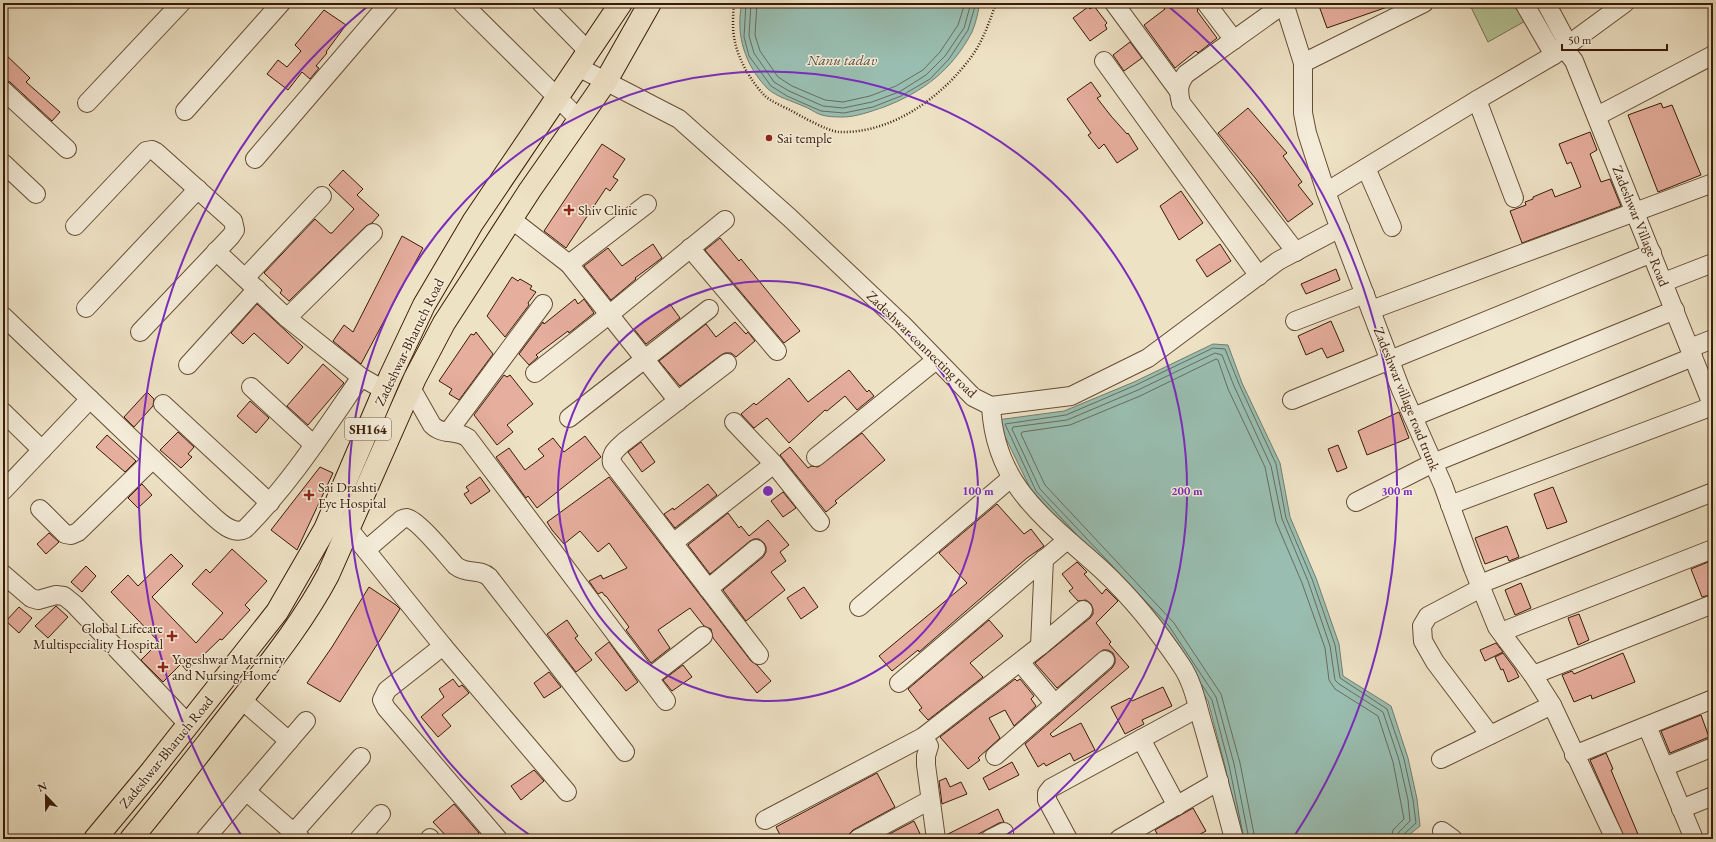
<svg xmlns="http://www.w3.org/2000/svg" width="1716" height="842" viewBox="0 0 1716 842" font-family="'EB Garamond',serif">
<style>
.green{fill:#b5c497;stroke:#77704e}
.water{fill:#99beb1;stroke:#737d6d}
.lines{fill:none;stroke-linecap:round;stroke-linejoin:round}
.shore{stroke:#696c5c;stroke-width:1}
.building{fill:#e6ae9d;stroke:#391b06}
.minor-casing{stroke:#664d36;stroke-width:20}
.major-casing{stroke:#391b06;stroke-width:24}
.path{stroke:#391b06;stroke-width:2.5;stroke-dasharray:1 2;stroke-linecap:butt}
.minor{stroke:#f4ecd9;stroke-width:18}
.major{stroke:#eee2c5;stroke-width:22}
.ring{fill:none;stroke:#7b2cbf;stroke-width:2}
.poi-dot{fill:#8f2418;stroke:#f4ecd9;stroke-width:1.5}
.labels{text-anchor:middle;stroke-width:3;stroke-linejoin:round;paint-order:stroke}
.shield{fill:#f4ecd9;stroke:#715a45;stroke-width:1}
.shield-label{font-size:13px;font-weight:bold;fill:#391b06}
.poi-label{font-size:14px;fill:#391b06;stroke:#f4ecd9;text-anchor:start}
.street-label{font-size:14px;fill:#391b06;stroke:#f4ecd9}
.water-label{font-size:15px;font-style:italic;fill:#564c39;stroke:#f4ecd9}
.centre{fill:#7b2cbf;stroke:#f4ecd9;stroke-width:2}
.ring-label{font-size:12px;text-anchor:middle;font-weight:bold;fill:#7b2cbf;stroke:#f4ecd9;stroke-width:3;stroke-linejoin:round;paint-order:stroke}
</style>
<rect width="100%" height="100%" fill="#eee2c5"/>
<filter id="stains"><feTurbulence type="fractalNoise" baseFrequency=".005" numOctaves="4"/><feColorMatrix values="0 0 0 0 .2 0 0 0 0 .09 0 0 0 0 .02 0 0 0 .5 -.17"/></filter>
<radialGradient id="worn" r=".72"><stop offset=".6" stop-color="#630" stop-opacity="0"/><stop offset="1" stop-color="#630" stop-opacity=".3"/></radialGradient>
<!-- green -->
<path class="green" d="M1469,3H1517L1527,20L1488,42Z"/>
<!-- water -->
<g class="water">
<path d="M742,3H980C978,12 976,23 972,32C952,70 923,92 884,107C872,111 856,117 843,117C837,117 826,117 819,114C814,112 809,108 803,106C792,101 777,97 768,89C745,66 735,34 742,3Z"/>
<path d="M1213,344L1228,345L1242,383L1280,463L1290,517L1316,578L1339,644L1343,676L1391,706L1408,758L1417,799L1420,826L1404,839H1240L1225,766L1208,701L1162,632L1033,494L997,420L1064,411L1134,382Z"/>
</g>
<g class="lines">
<!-- shore -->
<g class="shore">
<path d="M746,3L744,37L749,56L771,86L787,96L821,111L844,113L873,107L901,96L930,79L949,59L968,30L976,3"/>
<path d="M751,3L749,36L754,53L774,82L789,91L823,106L843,108L872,102L899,92L926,75L945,56L964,28L971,3"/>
<path d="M757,3L755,35L760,51L778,77L792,86L825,100L843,102L870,96L896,86L923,70L940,52L958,25L965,3"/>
<path d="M1077,535L1036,491L1005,424L1066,415L1136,385L1213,348L1225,349L1239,384L1276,464L1286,518L1312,579L1335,645L1340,678L1387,709L1404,759L1413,800L1416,823L1403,835L1402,839"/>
<path d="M1202,685L1212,700L1229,765L1244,839"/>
<path d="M1249,839L1234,764L1216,697L1169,626L1040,489L1012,429L1013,427L1067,420L1138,390L1215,353L1222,355L1234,386L1271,466L1282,519L1308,581L1330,646L1335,680L1339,684L1383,712L1399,760L1408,800L1410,821L1399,832L1397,839"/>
<path d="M1255,839L1240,763L1221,694L1174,623L1045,485L1021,434L1022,432L1070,425L1140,396L1216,359L1218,360L1228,389L1265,467L1276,522L1302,583L1325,648L1329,680L1335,689L1378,716L1393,762L1404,819L1393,830L1391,839"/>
</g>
</g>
<!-- building -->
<g class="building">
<path d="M1160,3H1194L1198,10L1197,11L1217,38L1198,53L1196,51L1175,68L1144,25L1165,9Z"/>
<path d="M1318,3H1392L1393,5L1327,28Z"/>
<path d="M1094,6L1107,23L1105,25L1107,29L1090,41L1073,18L1088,7L1090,9Z"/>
<path d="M324,10L346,25L326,52L327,53L316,66L319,68L310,79L302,72L288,90L267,74L278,60L287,67L301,51L295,45Z"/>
<path d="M1130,42L1142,58L1124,71L1113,55Z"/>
<path d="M3,52L30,78L26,82L60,112L52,121L10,82L3,80Z"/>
<path d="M1091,82L1101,96L1097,98L1111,116L1127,134L1128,133L1138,149L1117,163L1104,144L1099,149L1088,135L1091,133L1067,99Z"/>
<path d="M1661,103L1663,108L1672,105L1701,175L1658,192L1628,115Z"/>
<path d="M1248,108L1287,153L1283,156L1302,182L1298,185L1313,204L1288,222L1256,179L1218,133Z"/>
<path d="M1590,132L1597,150L1590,154L1601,182L1610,179L1621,206L1522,243L1510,211L1526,205L1525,202L1533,199V197L1552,189L1555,197L1581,187L1571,162L1567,164L1559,144Z"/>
<path d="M602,144L625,159L613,177L618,180L610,191L606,188L566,248L544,231Z"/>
<path d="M343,170L363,189L357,195L379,215L372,223L366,226L289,301L280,293L282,290L264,273L315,219L330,233H332L354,209L329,185Z"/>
<path d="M1181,191L1203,223L1179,240L1160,206Z"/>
<path d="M402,236L423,248L361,364L333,341L344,325L353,332Z"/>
<path d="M720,238L739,261L741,259L800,331L784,343L705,250Z"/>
<path d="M653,244L662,258L635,278L636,279L611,300L584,266L608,248L622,266Z"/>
<path d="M1220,244L1231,261L1207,277L1196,260Z"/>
<path d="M1336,269L1340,280L1306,294L1301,284Z"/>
<path d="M512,277L518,281L520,279L532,286L530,289L536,292L528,303L529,305L505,337L487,316Z"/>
<path d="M575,299L578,304L584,299L594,313L569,333L568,331L536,355L538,357L529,365L519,354L543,322L544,324Z"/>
<path d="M257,304L303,347L288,364L254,333L243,344L231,333Z"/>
<path d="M670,304L680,318L646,344L634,329Z"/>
<path d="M1331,321L1344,351L1327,358L1322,348L1306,355L1298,336Z"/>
<path d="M735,322L746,334L748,332L755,341L736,357L731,353H725L721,355L680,386L659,361L706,324L716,337Z"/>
<path d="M476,332L493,354L459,400L449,394L452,389L439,381L471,334L474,335Z"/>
<path d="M323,364L344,383L308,425L287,406Z"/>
<path d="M849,370L867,392L869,390L874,396L857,410L845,396L827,411L825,410L789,443L767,418L754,428L741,414L754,403L756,405L789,378L808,402Z"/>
<path d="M504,375L507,377L510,375L533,404L507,425L513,432L497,445L474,415Z"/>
<path d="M147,392L154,399L153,406L134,427L124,417Z"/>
<path d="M250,401L269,418L256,433L237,416Z"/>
<path d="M1399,412L1409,438L1367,455L1358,431Z"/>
<path d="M178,432L194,447L188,454L192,457L181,468L160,450Z"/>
<path d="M862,433L885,460L835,501L837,503L826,512L780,455L790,447L808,468L811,466L818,467Z"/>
<path d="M107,435L136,461L125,472L96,447Z"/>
<path d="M585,436L601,457L537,508L528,496L526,498L496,457L509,448L525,470L544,456L538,449L553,438L564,452Z"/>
<path d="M641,442L655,462L642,472L628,452Z"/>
<path d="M1338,445L1347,468L1337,472L1328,449Z"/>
<path d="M320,467L333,473L297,550L271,530Z"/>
<path d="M480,477L490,491L471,504L464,494L469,491L466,487Z"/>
<path d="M609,477L751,661L757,665L771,681L757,693L713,638L711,629L704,626L690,608L658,630L670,648L651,663L626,630L629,627L606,596H605L602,592L598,594L589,581L601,575L603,579L627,568L609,543L598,552L580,531L564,544L552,530L547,522Z"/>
<path d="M142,484L152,495L138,508L128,498Z"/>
<path d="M708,484L717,495L675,528L664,514L673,508L674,510Z"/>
<path d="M1553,487L1567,522L1547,529L1534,494Z"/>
<path d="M783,492L796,508L783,517L771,501Z"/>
<path d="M997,504L1024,534L1031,529L1044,546L1027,558L919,652L918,650L892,671L879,656L967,583L939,553Z"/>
<path d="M728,513L739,528L741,526L749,536L768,520L789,545L780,552L786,561L771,572L785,590L746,621L723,590L763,557L766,552V547L764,543L759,539H754L750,541L710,574L688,545Z"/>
<path d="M1507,526L1519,557L1509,561L1507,556L1485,564L1475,538Z"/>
<path d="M49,533L59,542L46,554L37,544Z"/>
<path d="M232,549L267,581L245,605L250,610L222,640L220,639L187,671L181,664L163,682L141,660L159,642L111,592L128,575L138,586L171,554L183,566L152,597L196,643L223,613L192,584L206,569L210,573Z"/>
<path d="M1713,560V594L1702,597L1691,569Z"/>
<path d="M1077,562L1087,572L1084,574L1102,594L1106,589L1118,601L1096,623L1111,642L1109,644L1129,667L1050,734L1053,737L1081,723L1095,750L1074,761L1070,753L1046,766L1044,763L1038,767L1025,744L1112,668L1115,663V658L1113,653L1108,650H1103L1057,688L1035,663L1090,618L1093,614V609L1091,604L1086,600L1078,601L1069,591L1073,588L1062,574Z"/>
<path d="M86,566L96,576L82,592L71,582Z"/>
<path d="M1521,583L1531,608L1515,615L1505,590Z"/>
<path d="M369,587L396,605L400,609L340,702L307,683L332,647Z"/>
<path d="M804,587L818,607L801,619L787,598Z"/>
<path d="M56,606L68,617L48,638L35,626Z"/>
<path d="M19,607L32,618L19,633L6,621Z"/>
<path d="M1579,614L1589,640L1578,645L1568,618Z"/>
<path d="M567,620L578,636L575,638L592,660L576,672L547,634Z"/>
<path d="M989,620L1003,636L970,663L983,677L928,720L919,710L922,708L908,689Z"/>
<path d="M609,642L638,682L626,691L595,653Z"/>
<path d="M1496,643L1503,652L1485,661L1480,650Z"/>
<path d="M1503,653L1515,669L1519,677L1508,682L1503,669L1501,670L1495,657Z"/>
<path d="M1623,653L1635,682L1592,699L1591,695L1574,702L1562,675L1572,671L1574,674Z"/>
<path d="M683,665L692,677L672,691L663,680Z"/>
<path d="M549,672L561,687L544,698L534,683Z"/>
<path d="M453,679L459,687L462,685L469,693L442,715L451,726L438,737L421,717L444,697L439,689Z"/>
<path d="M1015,679L1017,681L1020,679L1034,696L1031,699L1036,706L1014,726L1005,710L989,718L1000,738L978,758L980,760L968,769L940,737Z"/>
<path d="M1163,687L1172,706L1142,720L1144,724L1125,734L1111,707L1130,698L1132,701Z"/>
<path d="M1701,715L1709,737L1670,753L1661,731Z"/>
<path d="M1606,753L1613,769L1611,770L1640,839H1625L1590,760Z"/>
<path d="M1012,762L1019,775L989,790L983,778Z"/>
<path d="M534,770L544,781L521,800L511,786Z"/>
<path d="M877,773L895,807L853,830L849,834L848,839H782L776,827Z"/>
<path d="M946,778L950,787L961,782L967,794L942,804L939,781Z"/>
<path d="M454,804L479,833L472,839H449L433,822Z"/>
<path d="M1193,808L1206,831L1191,839H1160L1155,830Z"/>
<path d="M998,809L1004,822L999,823L969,839H946V835Z"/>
<path d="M914,821L921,836L915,839H880Z"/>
</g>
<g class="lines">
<defs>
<g id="minor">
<path d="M462,3L579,119"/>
<path d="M541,3L589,52"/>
<path d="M1114,3L1178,90"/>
<path d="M1206,3L1234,40"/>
<path d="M1284,3L1303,63V113L1307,133L1326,192"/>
<path d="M1524,3L1554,55"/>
<path d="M1546,3L1568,44"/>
<path d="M1284,4L1186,74C1178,84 1178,91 1181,103L1296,252"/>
<path d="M1563,47L1574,61L1713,407"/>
<path d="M1104,61L1259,276"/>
<path d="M1303,63L1424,3"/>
<path d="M578,67L679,119L790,218L903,325L973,397L991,406L1071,396L1148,358L1278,261L1340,228"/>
<path d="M3,90L67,149"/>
<path d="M1477,100L1514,198"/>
<path d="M87,103L181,3"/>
<path d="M185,111L281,3"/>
<path d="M1597,116L1713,55"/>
<path d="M255,159L389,3"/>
<path d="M3,163L36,194"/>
<path d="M1366,168L1392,227"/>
<path d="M647,204L569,264L678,401"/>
<path d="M511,219L569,264"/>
<path d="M75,226L146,151L152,150L156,152L233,221L235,230L231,236L140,332"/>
<path d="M690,248L777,351"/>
<path d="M216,251L287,318L361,377"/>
<path d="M245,278L322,196"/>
<path d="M1664,282L1713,263"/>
<path d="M86,308L198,189"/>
<path d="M1371,310L1713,183"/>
<path d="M3,316L202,506C213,515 230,537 245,529C290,484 325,429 361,377L384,390"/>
<path d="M287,318L373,233"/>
<path d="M1295,321L1365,294"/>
<path d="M1690,348L1713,339"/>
<path d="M727,363L624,442C617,449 610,453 612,463L759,655"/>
<path d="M188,365L257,289"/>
<path d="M535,373L610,314L725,220"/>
<path d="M251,387L314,445"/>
<path d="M411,388L432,425C443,436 456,429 468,438L666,701"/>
<path d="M1292,400L1652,253"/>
<path d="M163,404L270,503"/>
<path d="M991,406C995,487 1047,520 1102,570C1132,598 1159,632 1181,665C1193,682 1197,705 1203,725C1214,763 1224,801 1234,839"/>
<path d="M3,412L42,450"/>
<path d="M1413,417L1675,310"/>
<path d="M569,418L709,309"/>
<path d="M734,422L774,464L820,522"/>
<path d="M448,432L543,304"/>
<path d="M816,457L936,360"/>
<path d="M3,491L90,399"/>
<path d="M1356,502L1433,463L1693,357"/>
<path d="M1450,505L1713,406"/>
<path d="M40,509L65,534L71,535L78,532L153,459"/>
<path d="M348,528L443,646L567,792"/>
<path d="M673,543L774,464"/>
<path d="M366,550L401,520C401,519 406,518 407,518C418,520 447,556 456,566C468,575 479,568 489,577L625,752"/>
<path d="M3,574L31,598L38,600L56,595L64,596L74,604L189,725"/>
<path d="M1480,584L1713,492"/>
<path d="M1481,588L1428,616L1422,626L1423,641L1435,662L1490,735"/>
<path d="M708,589L756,549"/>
<path d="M859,607L1011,478"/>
<path d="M1501,632L1713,549"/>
<path d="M443,646L387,690L382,700L386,708L498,839"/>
<path d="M1040,646L1044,559"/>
<path d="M1020,662L1055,704"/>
<path d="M1533,675L1713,604"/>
<path d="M649,678L703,636"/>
<path d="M899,683L1067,540"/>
<path d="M242,700L289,741"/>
<path d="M1647,726L1694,839"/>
<path d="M923,737L929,746L926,756V765L936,839"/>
<path d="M1141,739L1177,806"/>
<path d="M1574,755L1713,699"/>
<path d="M995,756L1105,660"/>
<path d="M1441,759L1552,705"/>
<path d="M1664,767L1713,747"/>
<path d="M246,791L301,839"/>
<path d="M1681,809L1713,796"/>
<path d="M765,820L923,737L1040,646L1083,610"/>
<path d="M1442,831L1453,839"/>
<path d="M205,839L306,721"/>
<path d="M288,839L361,757"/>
<path d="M359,839L381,814"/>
<path d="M430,839V838"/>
<path d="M858,839L930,800"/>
<path d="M990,839L1004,832"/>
<path d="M1068,839L1047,800V793L1051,788L1198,708"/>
<path d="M1119,839L1219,781"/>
<path d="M1615,839L1552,705L1533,675L1497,627L1473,568L1443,485L1401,390L1326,192L1477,100L1554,55L1625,3"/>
</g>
<g id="major">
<path d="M95,839L150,773L277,612L325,529L390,377L424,305L473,222L621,3"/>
<path d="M131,839C169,793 205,746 242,699C273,659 304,620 328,575L415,378L444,323L530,190L606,81L650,3"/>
</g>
</defs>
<!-- minor casing -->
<use href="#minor" class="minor-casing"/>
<!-- major casing -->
<use href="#major" class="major-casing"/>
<!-- path -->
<path class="path" d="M734,3C733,15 732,30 735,42C739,61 751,81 764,95C770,101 782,106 790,110C801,116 827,131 839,132C893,134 945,95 974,53C984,38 990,20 996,3"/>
<!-- minor -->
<use href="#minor" class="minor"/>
<!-- major -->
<use href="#major" class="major"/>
</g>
<!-- distance rings -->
<g class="ring">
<circle cx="768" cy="491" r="210"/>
<path d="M534 838A419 419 0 1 1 1002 838"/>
<path d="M243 838A629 629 0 0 1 368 6M1168 6A629 629 0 0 1 1293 838"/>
</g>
<!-- markers -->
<g class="poi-dot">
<circle cx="769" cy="138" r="4"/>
<path d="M567 204h4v4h4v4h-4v4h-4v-4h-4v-4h4z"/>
<path d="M307 489h4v4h4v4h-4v4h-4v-4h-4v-4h4z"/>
<path d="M170 630h4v4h4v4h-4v4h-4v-4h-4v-4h4z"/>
<path d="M161 661h4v4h4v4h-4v4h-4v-4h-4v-4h4z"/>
</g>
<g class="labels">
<!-- shield labels -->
<rect class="shield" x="345" y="418" width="46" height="22" rx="3"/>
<g class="shield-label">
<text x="368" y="434">SH164</text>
</g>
<!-- poi labels -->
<g class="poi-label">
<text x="777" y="143">Sai temple</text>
<text x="578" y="215">Shiv Clinic</text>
<text x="318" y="492">Sai Drashti<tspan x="318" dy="16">Eye Hospital</tspan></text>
<text x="163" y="633" text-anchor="end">Global Lifecare<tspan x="163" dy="16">Multispeciality Hospital</tspan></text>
<text x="172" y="664">Yogeshwar Maternity<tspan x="172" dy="16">and Nursing Home</tspan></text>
</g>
<!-- street labels -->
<g class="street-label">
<text transform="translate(1641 226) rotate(68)" y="5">Zadeshwar Village Road</text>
<text transform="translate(409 342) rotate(-64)" y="5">Zadeshwar-Bharuch Road</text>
<text transform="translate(922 344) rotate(44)" y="5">Zadeshwar connecting road</text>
<text transform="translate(1407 399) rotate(68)" y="5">Zadeshwar village road trunk</text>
<text transform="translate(166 752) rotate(-51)" y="5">Zadeshwar-Bharuch Road</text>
</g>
<!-- water labels -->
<g class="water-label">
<text x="842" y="65">Nanu tadav</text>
</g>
</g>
<circle cx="768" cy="491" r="6" class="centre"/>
<g class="ring-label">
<text x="978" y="495">100 m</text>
<text x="1187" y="495">200 m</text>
<text x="1397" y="495">300 m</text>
</g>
<!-- margin -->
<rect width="1716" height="842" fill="none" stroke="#eee2c5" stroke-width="16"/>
<rect x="4" y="4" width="1708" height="834" fill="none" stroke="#391b06" stroke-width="2"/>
<rect x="8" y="8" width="1700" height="826" fill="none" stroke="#391b06"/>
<!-- north arrow -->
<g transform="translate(46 796) rotate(338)" stroke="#f4ecd9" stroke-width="3" paint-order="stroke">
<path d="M0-3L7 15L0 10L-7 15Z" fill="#391b06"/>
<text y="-6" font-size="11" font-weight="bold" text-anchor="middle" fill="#391b06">N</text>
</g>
<!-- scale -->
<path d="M1562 44v6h105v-6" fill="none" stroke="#391b06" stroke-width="2"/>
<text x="1568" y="44" font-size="12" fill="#391b06" stroke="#f4ecd9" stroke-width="3" paint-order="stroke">50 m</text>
<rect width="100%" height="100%" filter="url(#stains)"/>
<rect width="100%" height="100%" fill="url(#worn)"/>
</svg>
